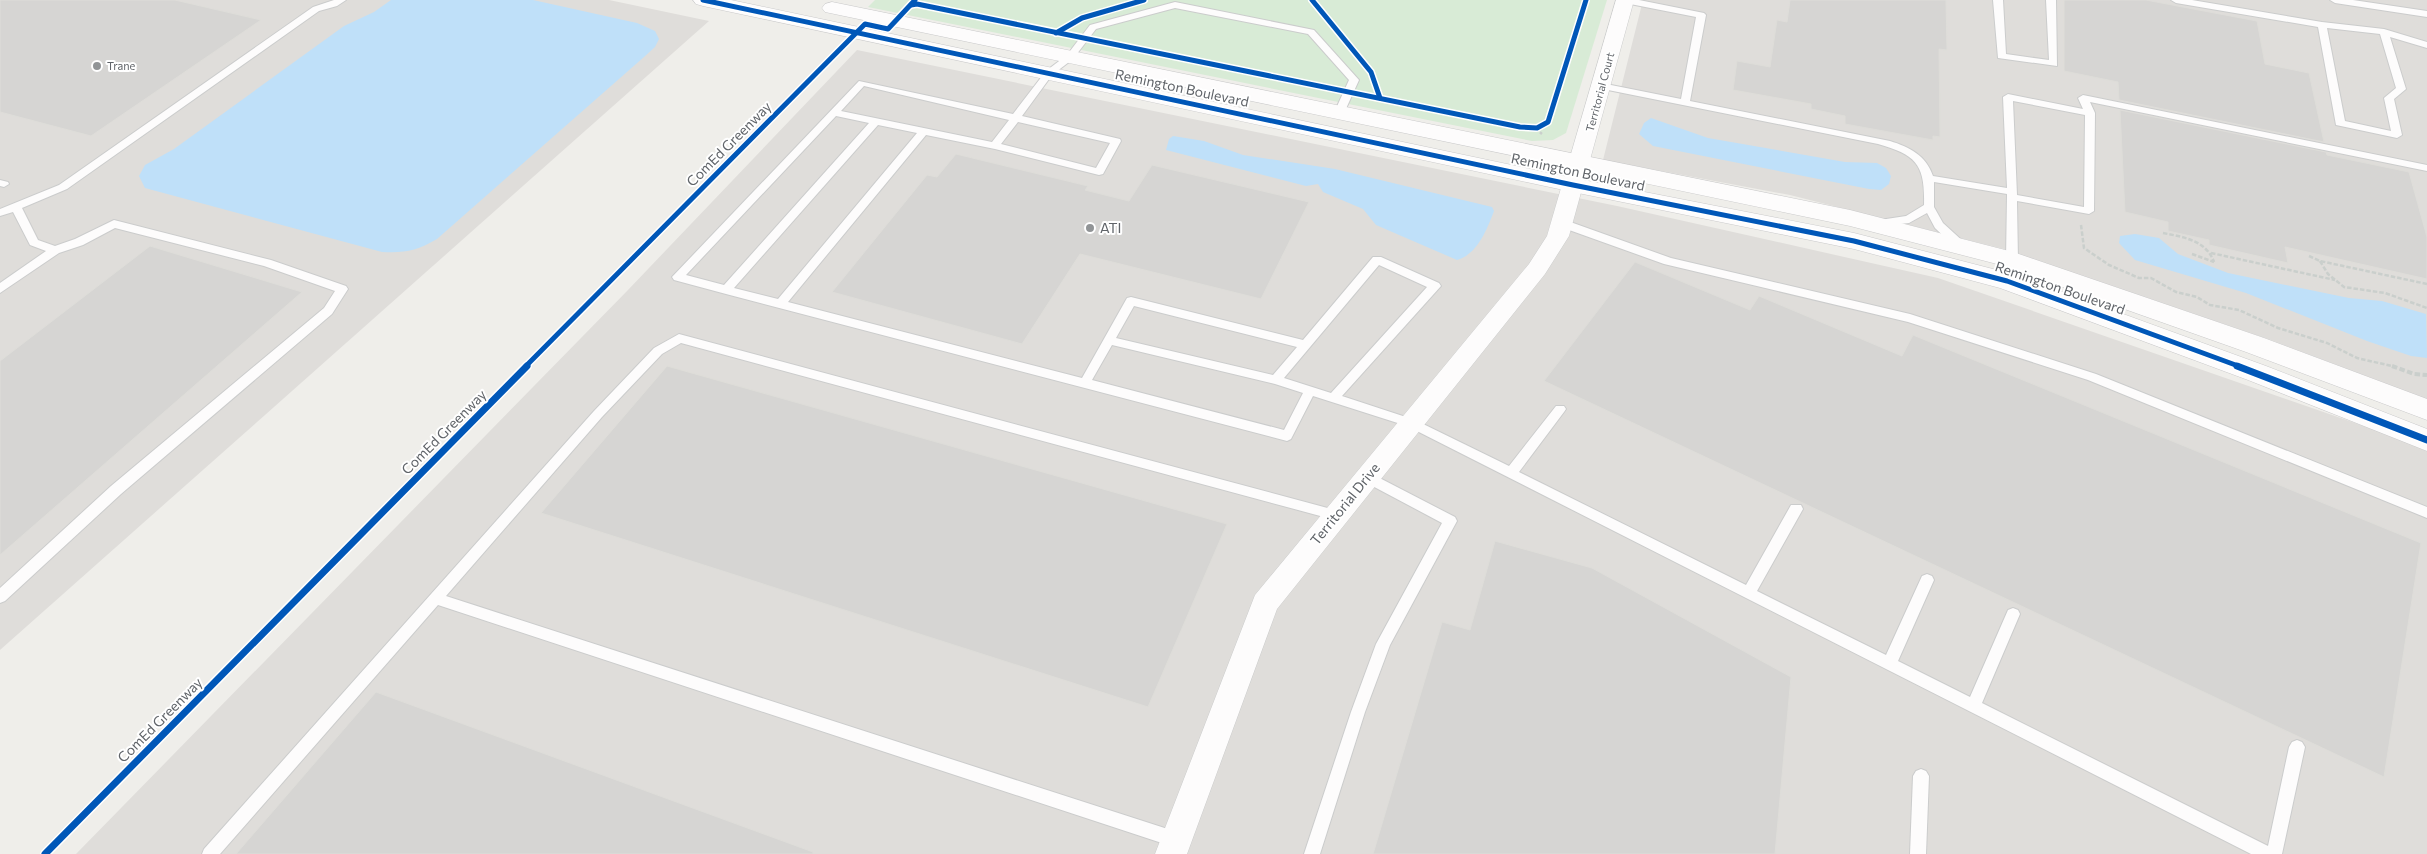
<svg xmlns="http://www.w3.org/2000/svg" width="2427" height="854" viewBox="0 0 2427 854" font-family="Commissioner,sans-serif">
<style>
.industrial{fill:#dfddda}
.green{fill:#d8ebd6}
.water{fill:#bfe0f9}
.building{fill:#d6d5d3;stroke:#deddd9}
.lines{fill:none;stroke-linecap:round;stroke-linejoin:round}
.lane-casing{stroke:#cbcccc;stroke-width:2}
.street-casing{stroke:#cbcccc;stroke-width:1}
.secondary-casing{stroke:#cacacb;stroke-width:1}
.path-far1{stroke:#cacfcc;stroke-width:2.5;stroke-dasharray:4.5 2;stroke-linecap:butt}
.path{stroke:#cacfcc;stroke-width:4;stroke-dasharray:5.5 2.5;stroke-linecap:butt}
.lane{fill:#fdfcfc;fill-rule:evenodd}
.street{fill:#fdfcfc;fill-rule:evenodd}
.secondary{fill:#fdfcfc;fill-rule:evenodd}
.cycleway-far1-casing{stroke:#fff;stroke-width:8}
.cycleway-casing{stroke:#fff;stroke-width:10}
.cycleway-far1{stroke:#0057b8;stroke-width:5}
.cycleway{stroke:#0057b8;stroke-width:7}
.poi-dot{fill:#919496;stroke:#fff;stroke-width:2}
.labels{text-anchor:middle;stroke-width:4;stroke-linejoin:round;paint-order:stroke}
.far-poi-label{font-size:11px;fill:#5f6368;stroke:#fff;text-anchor:start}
.far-street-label{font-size:11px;fill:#5f6368;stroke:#fff}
.street-label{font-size:14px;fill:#5f6368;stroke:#fff}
.poi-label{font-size:14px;fill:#5f6368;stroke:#fff;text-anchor:start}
</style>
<rect width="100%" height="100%" fill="#efeeea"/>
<!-- industrial -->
<g class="industrial">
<path d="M0,0H609L709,21L0,650Z"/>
<path d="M1643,0H2427V399L2271,340L2004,249L1790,195L1603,160Z"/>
<path d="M857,50L1617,206L1938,278L2427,448V854H76L628,290Z"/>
</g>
<!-- green -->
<path class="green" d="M875,0H1607L1566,133L1553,140L1532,141L868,7Z"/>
<!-- water -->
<g class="water">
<path d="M391,0H533L637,23L655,31L659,39L655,47L644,57L437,239C416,251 406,253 382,252L145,188L139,176L145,165L174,149L344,26L374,12Z"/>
<path d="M1651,118L1708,138L1845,162L1877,163L1886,168L1891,176L1889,184L1881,190L1869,189L1653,146L1639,134L1644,123Z"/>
<path d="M1173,136L1204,141L1243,155L1335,169L1492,207L1494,211C1487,229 1478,254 1457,260L1376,225L1363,209L1323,192L1318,184L1306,186L1166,150L1169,139Z"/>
<path d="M2135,234L2159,238L2178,254L2228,273L2349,298L2382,301L2426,314L2427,358L2411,356L2367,341L2246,293L2135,260L2119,243L2120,236Z"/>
</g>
<!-- building -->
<g class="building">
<path d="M0,0H175L261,20L91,136L0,112Z"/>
<path d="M1790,0H1946L1947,50L1939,49L1940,137L1933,136V140L1845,124V116L1811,109V104L1733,90L1737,61L1770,67L1777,20L1787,22Z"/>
<path d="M2064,0H2146L2257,21L2265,64L2309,73L2324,142L2119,100L2118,82L2064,71Z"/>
<path d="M2120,110L2326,152L2327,155L2409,172L2427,237V279L2285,247L2288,263L2209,245V240L2168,231V222L2125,212Z"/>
<path d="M956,154L1088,186L1085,190L1129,201L1152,165L1309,202L1261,299L1080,254L1022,344L832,292L927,175L937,177Z"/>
<path d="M150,246L302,292L0,555V361Z"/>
<path d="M1635,262L1750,310L1759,296L1902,356L1913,335L2421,543L2384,777L1544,381Z"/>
<path d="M667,366L1227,524L1148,707L541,513Z"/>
<path d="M1495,541L1592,568L1791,677L1775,854H1373L1442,622L1470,630Z"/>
<path d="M376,692L813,852V854H236Z"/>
</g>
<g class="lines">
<defs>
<g id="lane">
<path d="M334,0H346L337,6L319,11L67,189L22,208L38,240L55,246L75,239L114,220L271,260L346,286L348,289L332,314L121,494L5,601L0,603V588L111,486L324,308L335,291L264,266L115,228L83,245L59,253L0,293V283L46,251L30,245L13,212L0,216V209L59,185L313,7Z"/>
<path d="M1620,0H1639L1704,13L1706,15L1690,101L1890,141C1909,147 1926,155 1933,176L2007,188L2003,97L2008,94L2083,109L2078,98L2083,95L2427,165V171L2090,102L2095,113L2094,211L2089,214L2017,201L2018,261L2013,281L2007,285L2001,281L2006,261L2007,194L1934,182V207L1943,223L1966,244L1968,247L1962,251L1958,250L1935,228L1927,213L1909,223L1873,227L1872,224L1873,221L1906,216L1924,205C1925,165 1917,155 1878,144L1598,88L1596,86L1601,83L1681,99L1696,17L1625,3ZM2013,101L2085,115L2084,207L2017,195Z"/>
<path d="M1993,0H2003L2006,54L2049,60L2046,0H2056L2057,66L1998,58Z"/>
<path d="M2171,0H2192L2322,22L2384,29L2427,42V48L2390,37L2406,89L2394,99L2402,135L2397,138L2336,125L2318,27L2176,3ZM2327,28L2380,34L2396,88L2384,98L2391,131L2345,121Z"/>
<path d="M2330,0H2353L2427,11V17L2335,3Z"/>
<path d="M1175,2L1314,30L1359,80L1344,113L1339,116L1334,113L1349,80L1308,34L1175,8L1096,29L1073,59L1052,75L1022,116L1120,139L1121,141L1103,174L1099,175L995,149L926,135L788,302L1082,378L1127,298L1131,297L1303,340L1373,257H1381L1439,283L1441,286L1342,396L1415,420L1509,466L1556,406H1564L1566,409L1564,412L1519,472L1746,585L1791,505H1801L1803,509L1757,591L1886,655L1922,576L1927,574L1932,576L1934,580L1898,661L1970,697L2008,610L2013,608L2018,610L2020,614L1982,703L2268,846L2289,747L2292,742L2297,740L2302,742L2305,747L2282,854H2251L1407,426L1313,396L1291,439L1287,441L726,294L674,280L672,277L859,81L1013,114L1046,71L1067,55L1090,25ZM864,86L1009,120L992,142L841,111ZM836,116L869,123L724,285L686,275ZM1018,122L1110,143L1096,168L1001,144ZM878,125L917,133L778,299L734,288ZM1379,265L1427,287L1331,393L1284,378ZM1134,306L1297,347L1273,375L1116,338ZM1112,345L1275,384L1303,393L1284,430L1092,380Z"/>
<path d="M0,180L8,182L9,184L4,187L0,186Z"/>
<path d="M1562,219L1671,258L1910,314L2096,374L2427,507V518L2088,380L1908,322L1664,264L1558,226L1557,223Z"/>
<path d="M679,334L1335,510L1340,511L1342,515L1340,519L1335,520L681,343L662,354L602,417L446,596L1177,832L1183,835L1185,840L1183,845L1177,848L438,605L220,854H202L204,849L594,411L654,348Z"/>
<path d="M1368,472L1455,517L1457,521L1390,645L1365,712L1320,854H1304L1351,712L1376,644L1442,523L1363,481L1362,477L1363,473Z"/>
<path d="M1921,769L1926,771L1929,776L1926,854H1910L1913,776L1916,771Z"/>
</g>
<path id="street" d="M1616,0H1634L1569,236L1545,274L1277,609L1187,854H1155L1255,595L1529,264L1547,236Z"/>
<g id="secondary">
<path d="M693,0H731L1573,178L1854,233L2016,275L2266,366L2427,429V451L2248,380L2000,288L1854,249L1573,192L703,6L696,4Z"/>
<path d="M832,2L1850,210L2013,252L2264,338L2427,399V420L2246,352L1997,264L1850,226L825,12L822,8L825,4Z"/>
</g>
</defs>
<!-- lane casing -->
<use href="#lane" class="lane-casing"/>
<!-- street casing -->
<use href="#street" class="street-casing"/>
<!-- secondary casing -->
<use href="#secondary" class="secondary-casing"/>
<!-- path-far1 -->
<g class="path-far1">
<path d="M1535,128L1542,134"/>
<path d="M2081,225L2084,248L2109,265L2139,278H2151L2176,292L2197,297L2210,305L2239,310L2278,328L2327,343L2357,358L2396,367"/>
<path d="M2163,233C2183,237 2206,240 2214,262"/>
<path d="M2211,253L2335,280"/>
<path d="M2192,254L2214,262"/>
<path d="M2309,256L2320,261L2427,284"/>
<path d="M2320,261L2328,274L2344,287L2385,293L2427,308"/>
</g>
<!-- path -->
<path class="path" d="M2392,366L2414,374L2427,375"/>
<!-- lane -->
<use href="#lane" class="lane"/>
<!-- street -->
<use href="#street" class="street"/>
<!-- secondary -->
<use href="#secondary" class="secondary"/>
<defs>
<g id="cycleway-far1">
<path d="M703,0L1573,185L1854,241L2007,281L2241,367"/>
<path d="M1312,0L1371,72L1380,98"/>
<path d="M911,5L917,4L1520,127L1537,128L1548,122L1586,0"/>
<path d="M1056,33L1082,18L1144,0"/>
<path d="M525,367L865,24L888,29L915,0"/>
</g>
<g id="cycleway">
<path d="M2237,366L2427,440"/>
<path d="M45,854L527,366"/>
</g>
</defs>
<!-- cycleway-far1 casing -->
<use href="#cycleway-far1" class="cycleway-far1-casing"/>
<!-- cycleway casing -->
<use href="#cycleway" class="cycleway-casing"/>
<!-- cycleway-far1 -->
<use href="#cycleway-far1" class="cycleway-far1"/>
<!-- cycleway -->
<use href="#cycleway" class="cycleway"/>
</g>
<!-- markers -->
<g class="poi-dot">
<circle cx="97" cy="66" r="5"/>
<circle cx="1090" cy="228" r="5"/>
</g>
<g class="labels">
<!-- far-poi labels -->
<g class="far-poi-label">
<text x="107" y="70">Trane</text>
</g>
<!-- far-street labels -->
<g class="far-street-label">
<text transform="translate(1600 92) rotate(-75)" y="4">Territorial Court</text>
</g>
<!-- street labels -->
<g class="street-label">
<text transform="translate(1182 88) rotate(12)" y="5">Remington Boulevard</text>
<text transform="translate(729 144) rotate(-45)" y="5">ComEd Greenway</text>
<text transform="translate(1578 172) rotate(12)" y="5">Remington Boulevard</text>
<text transform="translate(2060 288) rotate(19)" y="5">Remington Boulevard</text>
<text transform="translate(444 432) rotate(-45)" y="5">ComEd Greenway</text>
<text transform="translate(1345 504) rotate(-51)" y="5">Territorial Drive</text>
<text transform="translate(160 720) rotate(-45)" y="5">ComEd Greenway</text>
</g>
<!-- poi labels -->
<g class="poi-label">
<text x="1100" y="233">ATI</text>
</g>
</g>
</svg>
